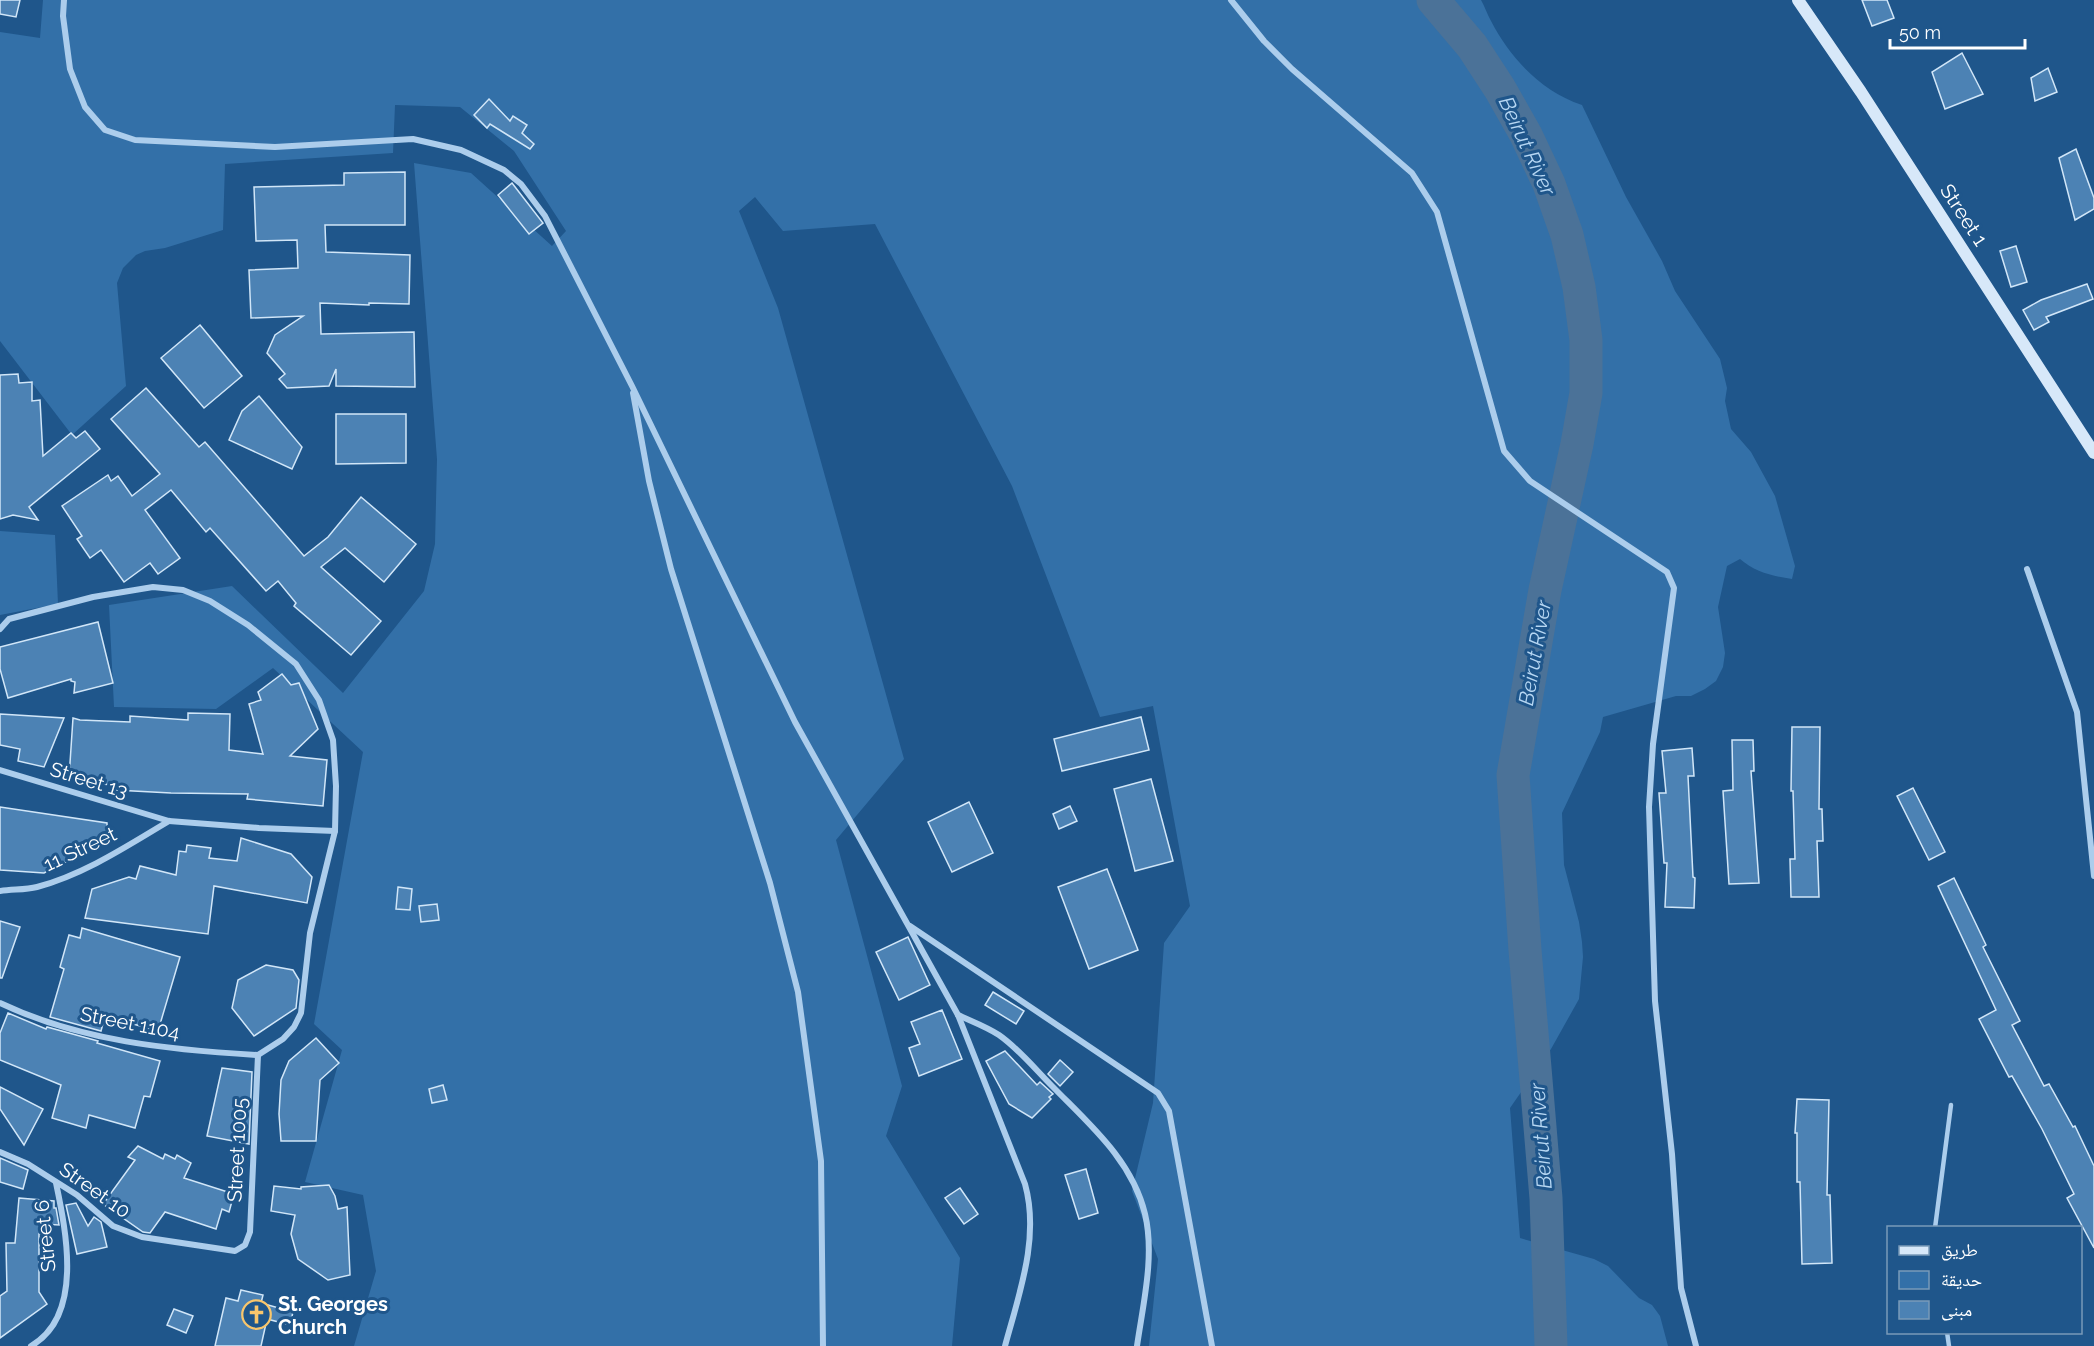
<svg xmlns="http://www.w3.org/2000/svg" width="2094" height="1346" viewBox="0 0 2094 1346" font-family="Raleway,'Noto Naskh Arabic',sans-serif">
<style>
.green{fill:#3370a8}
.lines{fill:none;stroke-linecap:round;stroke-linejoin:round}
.river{stroke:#4b7298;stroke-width:33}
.building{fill:#4c82b4;stroke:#d1e6f8;stroke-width:1.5}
.lane{stroke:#accdec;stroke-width:4.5}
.street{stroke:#accdec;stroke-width:6}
.secondary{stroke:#d7e8f9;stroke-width:12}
.labels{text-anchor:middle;stroke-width:6;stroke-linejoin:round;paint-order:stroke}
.street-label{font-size:20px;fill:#fff;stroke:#1f568b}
.poi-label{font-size:20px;font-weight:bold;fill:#fff;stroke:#1f568b;text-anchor:start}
.water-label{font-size:21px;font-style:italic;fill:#b7d7f3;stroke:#1f568b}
</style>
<rect width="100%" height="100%" fill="#1f568b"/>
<!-- green -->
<g class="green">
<path d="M43,0H1481C1485,7 1487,14 1491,21C1511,59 1541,91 1582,105L1626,197L1662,261L1675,291L1720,359L1727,388L1725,401L1731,429L1751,452L1775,496L1795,566L1792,579C1772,576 1755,572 1740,559L1727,566L1718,607L1725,653L1723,667L1716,681L1705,689L1691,696H1676L1603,717L1600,732L1562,813L1564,865L1579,922L1582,942L1583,957L1579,999L1551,1049L1510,1108L1520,1238L1594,1259L1608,1266L1639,1298L1652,1305L1660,1316L1668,1346H1149L1158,1259L1132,1191L1153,1103L1164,943L1190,906L1153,706L1100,717L1012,486L875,224L783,231L755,197L739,211L778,308L904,759L836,840L902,1086L886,1136L960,1258L952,1346H354L376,1271L363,1195L305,1182L342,1050L314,1024L363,752L273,668L216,709L114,707L109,605L232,586L343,693L424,591L435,544L437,459L414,163L471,173L552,246L566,231L514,151L460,107L395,105L393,153L225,164L223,230L165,248L145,251L136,255L123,268L117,283L126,386L72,435L0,341V32L40,38Z"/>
<path d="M0,531L55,535L58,604L0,615Z"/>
</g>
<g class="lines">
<!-- river -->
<path class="river" d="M1433,0L1472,46L1500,89L1526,135L1549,184L1567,235L1579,287L1586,340V393L1577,444L1545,590L1513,775L1525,950L1546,1198L1551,1346"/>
</g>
<!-- building -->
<g class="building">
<path d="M0,0H20L16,17L0,14Z"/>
<path d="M1862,0H1887L1894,18L1872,26Z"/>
<path d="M1962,53L1983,94L1945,109L1932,72Z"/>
<path d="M2048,68L2057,92L2035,101L2031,78Z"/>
<path d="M489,99L510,121L513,116L527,125L522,133L534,144L530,149L490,124L487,128L474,115Z"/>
<path d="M2076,149L2094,198V209L2075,220L2059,158Z"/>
<path d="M405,172V225H325L326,252L410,255L409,304L369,303V305L320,303L321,334L414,332L415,387L336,386V369L329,386L287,388L279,379L285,374L267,353L275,335L303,316L251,318L249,270L298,268L297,240L256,241L254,187L344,185V173Z"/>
<path d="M512,183L543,223L529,234L498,195Z"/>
<path d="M2016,246L2027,282L2011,287L2000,251Z"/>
<path d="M2087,284L2093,299L2046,317L2049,322L2034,330L2023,310L2041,300Z"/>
<path d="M200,325L242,376L204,408L161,358Z"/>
<path d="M18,374L19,383L32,382V401L40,400L43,456L71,433L76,438L85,431L100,449L29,507L38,520L13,515L0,519V375Z"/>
<path d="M146,388L199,447L205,442L304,556L328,537L361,497L416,544L384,582L345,548L321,567L381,621L351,655L294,606L296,603L278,581L266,591L210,528L206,532L171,490L145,510L180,558L158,574L150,563L124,582L101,550L90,558L77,539L82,536L62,506L108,475L111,481L118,476L132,496L160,474L111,419Z"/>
<path d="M259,396L302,447L292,469L229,440L242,411Z"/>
<path d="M336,414H406V463L336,464Z"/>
<path d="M98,622L113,683L74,693L75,682L71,681V679L8,698L0,669V647Z"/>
<path d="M282,674L291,685L299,683L318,729L290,756L327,760L323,806L247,799L248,794L171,793L115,790V785L87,783V779L69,778L73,718L80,720L130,722V716L188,720V713L230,714L229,750L263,754L249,704L261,700L258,692Z"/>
<path d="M0,714L64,718L44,767L18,761L20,749L0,745Z"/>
<path d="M1141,717L1149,750L1062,771L1054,739Z"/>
<path d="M1792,727H1820L1819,809H1822L1823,841H1817L1819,897H1791L1790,859H1795L1793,791H1791Z"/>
<path d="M1732,740H1753L1754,771H1751L1759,883L1729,884L1723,791L1733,790Z"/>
<path d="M1692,748L1694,776H1688L1693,877L1695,878L1694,908L1665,907L1667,863H1664L1659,793H1666L1662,751Z"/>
<path d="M1151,779L1173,861L1135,871L1114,789Z"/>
<path d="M1913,788L1945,852L1929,860L1897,796Z"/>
<path d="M969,802L993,853L952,872L928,822Z"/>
<path d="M1070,806L1077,821L1059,829L1053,814Z"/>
<path d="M0,807L107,823V841L44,873L0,870Z"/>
<path d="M241,838L291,854L312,877L307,903L214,886L208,934L85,918L92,889L129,877L136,879L140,866L176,875L179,851L186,852L187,845L211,848L209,858L237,861Z"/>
<path d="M1107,869L1138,950L1089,969L1058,887Z"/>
<path d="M1954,878L1986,945L1983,947L2020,1021L2012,1025L2044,1086L2049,1084L2073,1127L2075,1126L2094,1166V1248L2067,1198L2074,1194L2042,1129L2012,1076L2009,1077L1979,1019L1996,1010L1938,886Z"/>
<path d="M398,887L412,889L410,910L396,909Z"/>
<path d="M437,904L439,920L421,922L419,906Z"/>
<path d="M0,921L20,927L2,978H0Z"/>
<path d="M82,928L180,957L158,1031L105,1016L101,1031L50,1017L64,969L60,967L69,935L80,938Z"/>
<path d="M908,937L930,985L899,1000L876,952Z"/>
<path d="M266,965L293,970L299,980L296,1008L254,1036L232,1008L238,980Z"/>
<path d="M993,992L1024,1011L1016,1024L985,1005Z"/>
<path d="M942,1010L962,1059L919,1076L909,1048L920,1044L911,1022Z"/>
<path d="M8,1013L46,1029L47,1027L98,1041L97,1043L160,1061L150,1097L144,1096L135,1128L89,1115L86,1128L52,1118L61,1085L0,1060V1033Z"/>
<path d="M316,1038L339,1063L320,1080L316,1141H281L279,1114L281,1080L289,1061Z"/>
<path d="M1005,1051L1037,1085L1040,1082L1053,1094L1049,1097L1051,1099L1032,1118L1009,1104L986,1061Z"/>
<path d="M1060,1060L1073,1072L1060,1086L1048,1074Z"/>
<path d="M222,1068L252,1072L249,1144L207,1136Z"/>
<path d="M443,1085L447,1100L432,1103L429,1089Z"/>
<path d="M0,1087L43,1109L24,1145L0,1109Z"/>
<path d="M1797,1099L1829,1100L1827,1195H1830L1832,1263L1802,1264L1800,1182H1797V1133H1795Z"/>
<path d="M138,1146L163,1159L165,1154L175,1159L177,1155L191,1163L184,1178L234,1194L229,1212L222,1209L216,1229L165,1212L150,1233L143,1232L103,1204L135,1160L128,1157Z"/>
<path d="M0,1158L28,1170L23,1189L0,1182Z"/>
<path d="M1086,1169L1098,1213L1079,1219L1065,1175Z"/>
<path d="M329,1185L335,1196L338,1209L347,1207L350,1275L328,1280L298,1259L291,1234L295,1215L271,1211L274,1186L301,1189V1187Z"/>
<path d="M960,1188L978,1214L964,1224L945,1198Z"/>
<path d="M19,1198L54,1201V1208H56L59,1225L43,1224L42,1234H39V1292L47,1304L0,1338V1296L7,1291L6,1243H15Z"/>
<path d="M76,1203L88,1226L94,1217L101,1222L107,1247L77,1254L66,1205Z"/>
<path d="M241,1290L263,1295L261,1303L293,1312L290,1325L267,1319L261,1346H215L226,1298L238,1301Z"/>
<path d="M174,1309L193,1316L186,1333L167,1325Z"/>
</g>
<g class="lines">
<!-- lane -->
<g class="lane">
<path d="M1935,1228L1951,1105"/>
<path d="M1947,1332L1949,1346"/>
</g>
<!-- street -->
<g class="street">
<path d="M64,0L63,16L70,69L85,107L105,130L135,140L275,147L413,139L461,150L504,170L521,184L545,216L632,386L795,722L958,1015L1025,1184C1040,1238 1019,1294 1005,1346"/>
<path d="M1231,0L1264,41L1292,69L1412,173L1437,212L1504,451L1530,481L1667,572L1674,588L1653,744L1649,807L1655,1001L1672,1154L1681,1288L1696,1346"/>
<path d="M633,393L649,481L671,569L770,883L798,992L821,1161L823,1346"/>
<path d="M2027,569L2077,712L2094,876"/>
<path d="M0,629L9,619L93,597L153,587L183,590L210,601L248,625L296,664L319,700L333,740L336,786L335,831L310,933L301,1013L294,1027L283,1039L258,1055"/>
<path d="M0,770L169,821L259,828L335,831"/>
<path d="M0,891C12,889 25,890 37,887C85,874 127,846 169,821"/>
<path d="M910,926L1158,1093L1169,1111L1212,1346"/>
<path d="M0,1003C80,1041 170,1050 258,1055"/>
<path d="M958,1015C971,1021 987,1027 999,1035C1019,1049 1035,1069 1052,1086C1089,1124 1132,1160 1145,1214C1155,1256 1143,1304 1137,1346"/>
<path d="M0,1152L28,1164L77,1195L113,1226L142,1237L235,1251L245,1245L250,1232L258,1055"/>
<path d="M31,1346C84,1316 66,1231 56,1183"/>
</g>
<!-- secondary -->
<path class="secondary" d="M1798,0L1861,92L2094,453"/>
</g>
<!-- icons -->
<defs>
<symbol id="church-ring" viewBox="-11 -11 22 22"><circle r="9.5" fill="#1f568b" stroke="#f9c66c" stroke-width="1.5"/><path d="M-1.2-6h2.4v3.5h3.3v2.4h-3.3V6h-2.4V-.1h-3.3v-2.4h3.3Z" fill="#f9c66c"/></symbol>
</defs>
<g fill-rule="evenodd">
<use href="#church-ring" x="240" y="1298" width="33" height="33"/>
</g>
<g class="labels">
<!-- street labels -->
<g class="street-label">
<text transform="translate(1964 215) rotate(57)" y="7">Street 1</text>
<text transform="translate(89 780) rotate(17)" y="7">Street 13</text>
<text transform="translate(80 849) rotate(-25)" y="7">11 Street</text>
<text transform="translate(130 1023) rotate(11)" y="7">Street 1104</text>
<text transform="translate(237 1150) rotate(-87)" y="7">Street 1005</text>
<text transform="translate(95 1190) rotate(35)" y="7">Street 10</text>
<text transform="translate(45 1236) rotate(-96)" y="7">Street 6</text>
</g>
<!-- poi labels -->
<g class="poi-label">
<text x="278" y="1311">St. Georges<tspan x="278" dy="23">Church</tspan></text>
</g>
<!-- water labels -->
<g class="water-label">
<text transform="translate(1527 146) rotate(65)" y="7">Beirut River</text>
<text transform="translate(1535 653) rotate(-80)" y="7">Beirut River</text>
<text transform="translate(1541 1136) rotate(-94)" y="7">Beirut River</text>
</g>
</g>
<!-- legend -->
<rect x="1887" y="1226" width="195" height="108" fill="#1f568b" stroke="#799ab9" stroke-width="1.5"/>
<rect x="1899" y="1246" width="30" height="9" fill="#d7e8f9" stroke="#799ab9" stroke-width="1.5"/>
<text x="1941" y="1256" font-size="18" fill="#ffffff">طريق</text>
<rect x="1899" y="1271" width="30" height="18" fill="#3370a8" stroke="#799ab9" stroke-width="1.5"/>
<text x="1941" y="1286" font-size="18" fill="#ffffff">حديقة</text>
<rect x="1899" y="1301" width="30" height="18" fill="#4c82b4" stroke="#799ab9" stroke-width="1.5"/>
<text x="1941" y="1316" font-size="18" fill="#ffffff">مبنى</text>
<!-- scale -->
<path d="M1890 39v9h135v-9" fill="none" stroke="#ffffff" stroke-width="3"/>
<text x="1899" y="39" font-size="18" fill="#ffffff" stroke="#1f568b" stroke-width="4.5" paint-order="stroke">50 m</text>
</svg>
